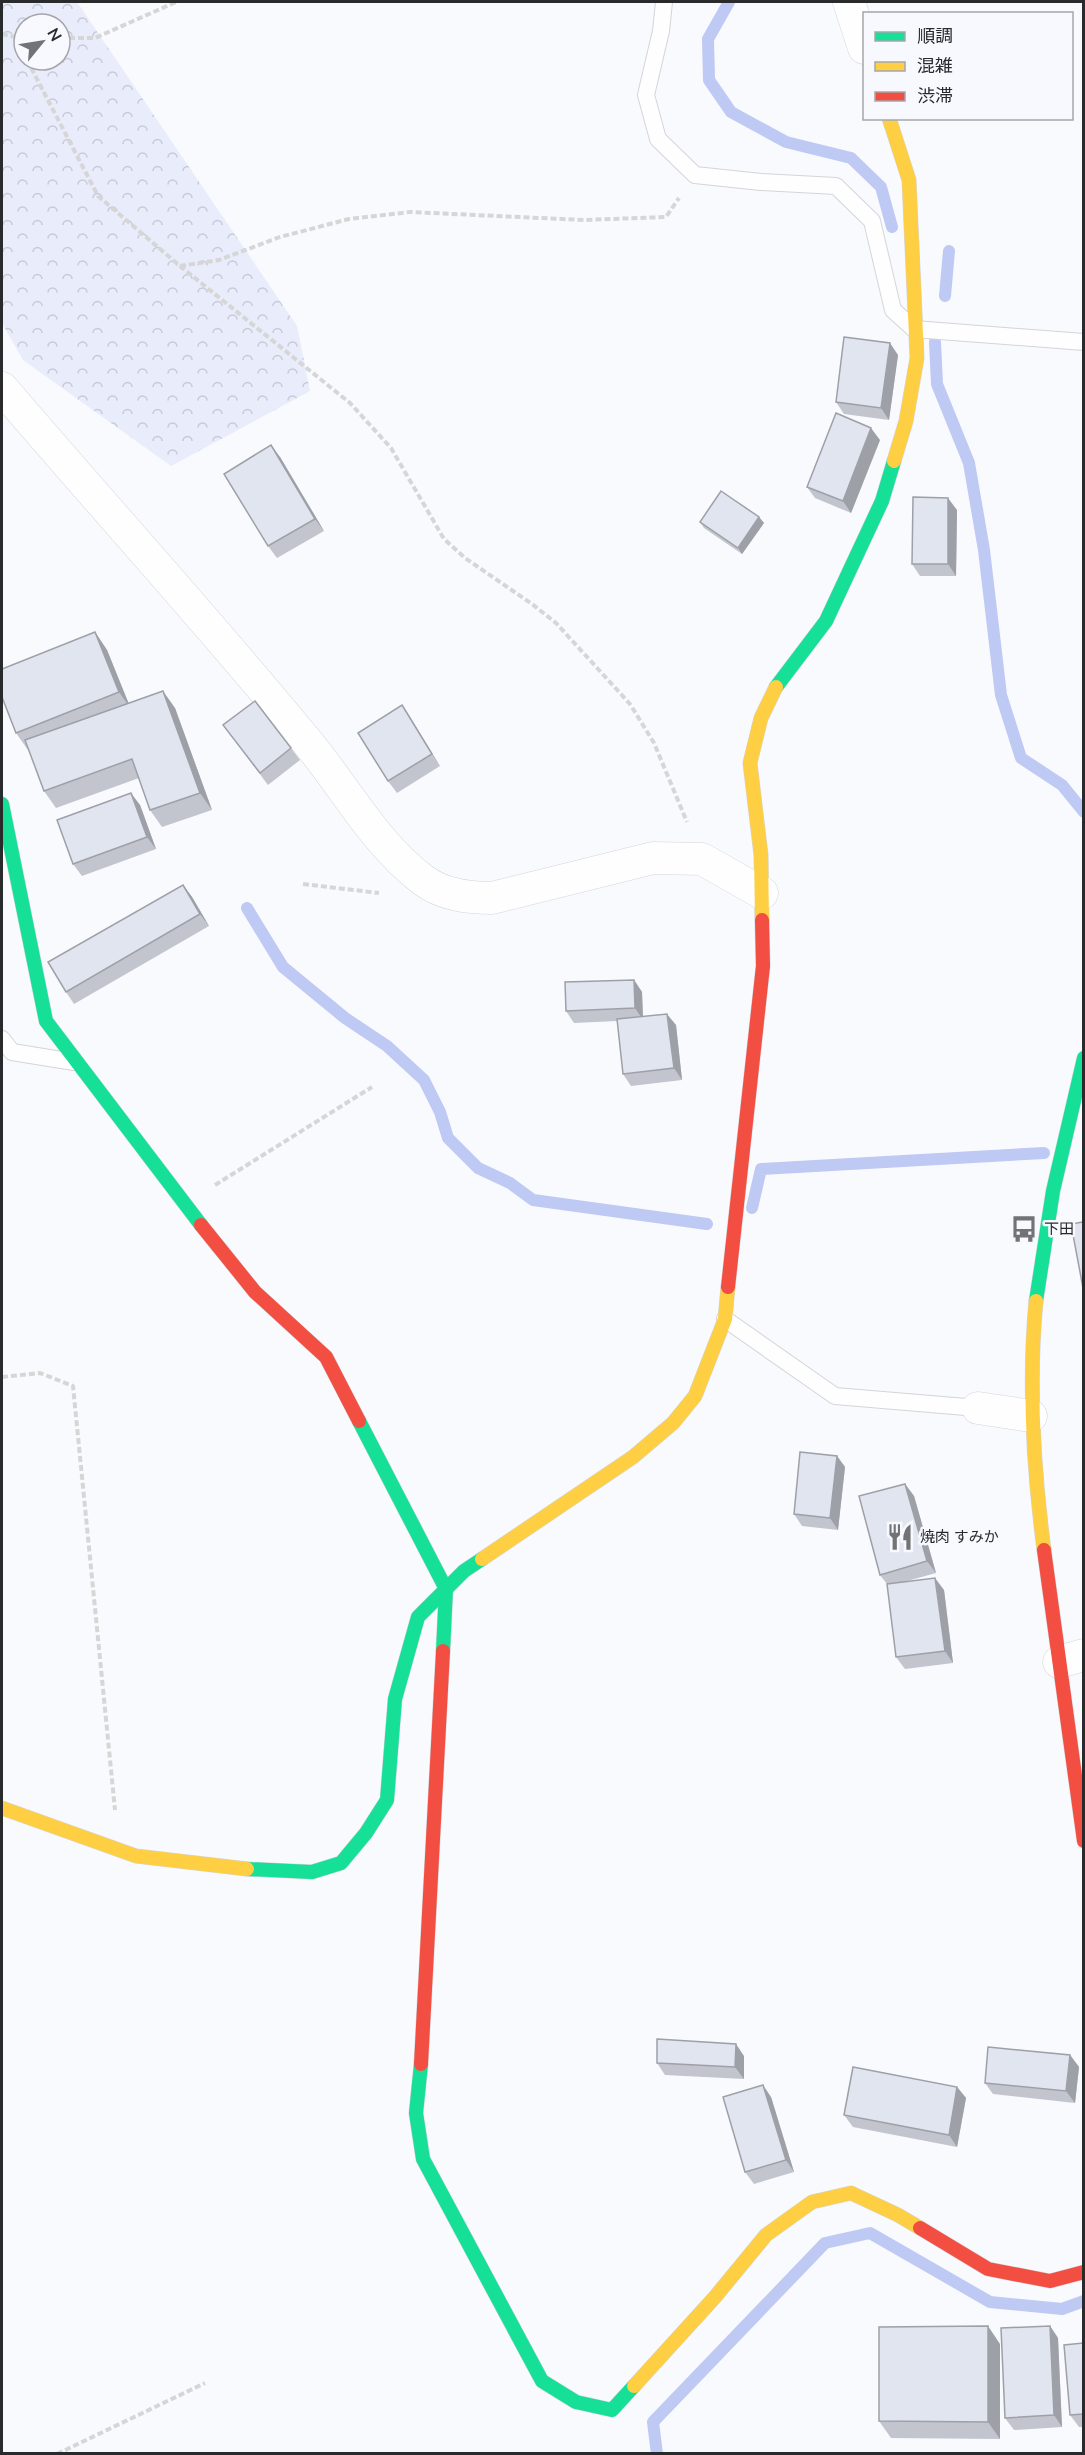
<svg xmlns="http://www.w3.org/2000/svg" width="1085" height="2455" viewBox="0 0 1085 2455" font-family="'Nunito Sans','Noto Sans JP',sans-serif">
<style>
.forest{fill:url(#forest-crowns);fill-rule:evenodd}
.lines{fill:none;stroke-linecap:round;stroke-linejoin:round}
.stream{stroke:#bec9f4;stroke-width:12}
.lane-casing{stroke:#d4d5d8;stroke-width:18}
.street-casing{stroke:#d4d5d8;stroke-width:33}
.fast-casing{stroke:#d4d5d8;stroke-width:15}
.slow-casing{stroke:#d4d5d8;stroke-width:15}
.jam-casing{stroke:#d4d5d8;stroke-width:15}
.path{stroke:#d6d6d7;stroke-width:4;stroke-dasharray:6 3;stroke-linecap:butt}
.lane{stroke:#fefeff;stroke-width:16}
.street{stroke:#fefeff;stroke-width:32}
.fast{stroke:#16e098;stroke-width:14}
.slow{stroke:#ffcf43;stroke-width:14}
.jam{stroke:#f24e42;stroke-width:14}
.wall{fill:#c2c5ce}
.shaded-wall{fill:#9ea0a8}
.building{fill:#e1e5f0;stroke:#9ea0a8;stroke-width:1.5}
.labels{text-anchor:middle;stroke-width:5;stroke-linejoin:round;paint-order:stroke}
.poi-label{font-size:15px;fill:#292a2c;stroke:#f8f9ff;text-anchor:start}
</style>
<defs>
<pattern id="forest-crowns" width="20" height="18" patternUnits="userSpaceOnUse" patternTransform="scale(1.5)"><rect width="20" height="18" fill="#e8ecfb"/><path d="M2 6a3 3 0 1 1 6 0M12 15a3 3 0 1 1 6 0" fill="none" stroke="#c7cbd7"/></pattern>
</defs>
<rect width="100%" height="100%" fill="#f9fafe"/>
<!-- forest -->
<path class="forest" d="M2,2H77L297,326L310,391L171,466L23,360L2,323ZM24,24H60V60H24Z"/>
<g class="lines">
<!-- stream -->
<g class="stream">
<path d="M729,2L708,39L709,80L731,112L786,142L851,158L881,187L892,227"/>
<path d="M945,296L949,251"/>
<path d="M935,342L937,384L969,463L984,550L1001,695L1021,758L1062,785L1084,812"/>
<path d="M247,908L283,967L345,1018L387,1046L424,1080L440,1112L448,1138L478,1168L510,1183L533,1200L707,1224"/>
<path d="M752,1208L761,1169L1044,1153"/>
<path d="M657,2454L653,2422L825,2243L870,2233L990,2302L1062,2309L1084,2301"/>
</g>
<defs>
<g id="lane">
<path d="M664,2L661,31L646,95L658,139L695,175L761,182L836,186L872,221L893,310L914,329L1084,342"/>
<path d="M2,1039L12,1052L74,1062"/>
<path d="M725,1319L835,1396L978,1408"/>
</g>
<g id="street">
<path d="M849,2L864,48"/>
<path d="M2,388C102,505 206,619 304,738C344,785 373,842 423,880C443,895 468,898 492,898L653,858L702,859L762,893"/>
<path d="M978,1408L1031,1416"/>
<path d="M1059,1662L1084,1655"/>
</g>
<g id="fast">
<path d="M776,687L826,621L882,501L894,461"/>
<path d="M2,804L46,1021L201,1225"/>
<path d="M1036,1301L1053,1191L1084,1058"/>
<path d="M359,1421L446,1589L443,1651"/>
<path d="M247,1869L312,1872L341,1863L366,1833L387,1800L395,1699L418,1617L464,1571L482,1559"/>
<path d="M421,2064L416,2113L423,2159L542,2381L576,2402L612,2410L634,2386"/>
</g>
<g id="slow">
<path d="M889,118L909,180L917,358L906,421L894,461"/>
<path d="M762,920L761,855L750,763L761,718L776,687"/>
<path d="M1036,1301C1028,1385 1033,1466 1044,1550"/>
<path d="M482,1559L633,1457L673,1423L695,1396L725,1319L728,1287"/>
<path d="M2,1808L136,1856L247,1869"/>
<path d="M634,2386L715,2297L766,2235L812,2202L851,2193L898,2215L920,2228"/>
</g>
<g id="jam">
<path d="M201,1225L255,1292L326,1357L359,1421"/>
<path d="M728,1287L763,966L762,920"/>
<path d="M1044,1550L1084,1841"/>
<path d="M421,2064L443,1651"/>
<path d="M920,2228L988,2269L1050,2281L1084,2272"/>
</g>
</defs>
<!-- lane casing -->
<use href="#lane" class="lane-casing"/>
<!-- street casing -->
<use href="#street" class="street-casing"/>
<!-- fast casing -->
<use href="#fast" class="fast-casing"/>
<!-- slow casing -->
<use href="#slow" class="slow-casing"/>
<!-- jam casing -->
<use href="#jam" class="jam-casing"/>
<!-- path -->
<g class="path">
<path d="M2,34L24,39"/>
<path d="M60,38H95L176,2"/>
<path d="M16,39L24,54"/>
<path d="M27,60L98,196L180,266L350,403L391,448L444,539L465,558L532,604L556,623L630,704L654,743L687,822"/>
<path d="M180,266L219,260L280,237L349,219L410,212L584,220L666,217L679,198"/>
<path d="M303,884L379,893"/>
<path d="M215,1185L372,1087"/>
<path d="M2,1377L40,1373L73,1386L115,1810"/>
<path d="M57,2454L205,2383"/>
</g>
<!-- lane -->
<use href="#lane" class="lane"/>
<!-- street -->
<use href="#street" class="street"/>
<!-- fast -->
<use href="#fast" class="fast"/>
<!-- slow -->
<use href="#slow" class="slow"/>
<!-- jam -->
<use href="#jam" class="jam"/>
</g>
<!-- wall -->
<g class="wall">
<path d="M898,355L889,420L844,414L836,402Z"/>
<path d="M880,440L851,513L815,498L807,487Z"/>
<path d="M280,457L324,531L277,558L268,546Z"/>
<path d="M957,510L956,576H920L912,564Z"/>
<path d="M759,517L764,523L742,554L704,528L700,522Z"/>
<path d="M95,632L107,650L128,703L175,708L212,810L162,827L150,810L139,778L56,808L44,791L29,750H28L16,733Z"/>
<path d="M402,705L440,766L397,793L388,781Z"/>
<path d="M223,725L291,748L300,760L268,785Z"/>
<path d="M140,805L156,849L82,876L73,864Z"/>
<path d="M183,885L192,897L209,926L74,1004L66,992Z"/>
<path d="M634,980L642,992L643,1016L676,1025L682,1080L631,1086L623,1074L617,1021L574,1023L566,1011Z"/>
<path d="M837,1456L845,1467L838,1530L802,1526L794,1514Z"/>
<path d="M905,1484L914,1496L936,1573L907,1581L944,1590L953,1663L905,1669L896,1657L887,1584L880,1575Z"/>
<path d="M1070,2055L1079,2067L1075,2103L993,2094L985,2083Z"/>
<path d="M744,2056V2079L665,2075L657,2063Z"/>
<path d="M957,2087L966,2098L957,2147L853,2127L844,2115Z"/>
<path d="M771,2097L794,2172L754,2184L745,2172Z"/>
<path d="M1050,2326L1058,2338L1062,2427L1014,2430L1005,2418Z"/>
<path d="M1083,2343V2427H1079L1070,2415Z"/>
<path d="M1000,2344V2439L891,2438L879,2421Z"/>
</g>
<!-- shaded-wall -->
<g class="shaded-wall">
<path d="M890,343L898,355L889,420L881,408Z"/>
<path d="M871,428L880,440L851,513L843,501Z"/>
<path d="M271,445L280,457L324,531L315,519Z"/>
<path d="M948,498L957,510L956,576L948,564Z"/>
<path d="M759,517L764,523L742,554L738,548Z"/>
<path d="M95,632L107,650L131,709L119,692Z"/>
<path d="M163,691L175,708L212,810L200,793Z"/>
<path d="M402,705L410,717L440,766L432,754Z"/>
<path d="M131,793L140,805L156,849L147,837Z"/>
<path d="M183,885L192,897L209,926L200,914Z"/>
<path d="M634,980L642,992L643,1020L635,1008Z"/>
<path d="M667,1014L676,1025L682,1080L674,1068Z"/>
<path d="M837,1456L845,1467L838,1530L830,1518Z"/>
<path d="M905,1484L914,1496L936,1573L927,1561Z"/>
<path d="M935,1578L944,1590L953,1663L945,1651Z"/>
<path d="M736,2044L744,2056V2079L735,2067Z"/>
<path d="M1070,2055L1079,2067L1075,2103L1066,2091Z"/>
<path d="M763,2085L771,2097L794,2172L786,2160Z"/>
<path d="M957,2087L966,2098L957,2147L949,2135Z"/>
<path d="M988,2326L1000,2344V2439L988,2422Z"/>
<path d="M1050,2326L1058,2338L1062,2427L1054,2415Z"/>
</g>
<!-- building -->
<g class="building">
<path d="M844,337L890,343L881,408L836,402Z"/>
<path d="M836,413L871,428L843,501L807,487Z"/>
<path d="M271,445L315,519L268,546L224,474Z"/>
<path d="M721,491L759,517L738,548L700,522Z"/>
<path d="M913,497L948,498V564H912Z"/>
<path d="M95,632L119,692L16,733L2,697V669Z"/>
<path d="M163,691L200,793L150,810L132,759L44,791L25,740Z"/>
<path d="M255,701L291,748L260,773L223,725Z"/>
<path d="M402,705L432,754L388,781L358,733Z"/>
<path d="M131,793L147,837L73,864L57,820Z"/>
<path d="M183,885L200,914L66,992L48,962Z"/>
<path d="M634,980L635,1008L566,1011L565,982Z"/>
<path d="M667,1014L674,1068L623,1074L617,1019Z"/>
<path d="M1083,1222V1288L1071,1224Z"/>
<path d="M800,1452L837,1456L830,1518L794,1514Z"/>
<path d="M905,1484L927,1561L880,1575L859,1496Z"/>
<path d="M935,1578L945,1651L896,1657L887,1584Z"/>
<path d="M657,2039L736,2044L735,2067L657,2063Z"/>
<path d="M988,2047L1070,2055L1066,2091L985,2083Z"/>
<path d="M853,2067L957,2087L949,2135L844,2115Z"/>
<path d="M763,2085L786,2160L745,2172L723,2097Z"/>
<path d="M988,2326V2422L879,2421V2327Z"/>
<path d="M1050,2326L1054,2415L1005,2418L1001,2328Z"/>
<path d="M1083,2343V2414L1070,2415L1064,2345Z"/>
</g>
<!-- icons -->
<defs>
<symbol id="bus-bare" viewBox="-9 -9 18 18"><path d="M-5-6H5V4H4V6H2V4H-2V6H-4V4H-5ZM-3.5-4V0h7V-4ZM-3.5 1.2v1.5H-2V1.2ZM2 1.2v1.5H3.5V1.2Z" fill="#727376" stroke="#f8f9ff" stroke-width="2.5" paint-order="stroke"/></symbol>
<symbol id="restaurant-bare" viewBox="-9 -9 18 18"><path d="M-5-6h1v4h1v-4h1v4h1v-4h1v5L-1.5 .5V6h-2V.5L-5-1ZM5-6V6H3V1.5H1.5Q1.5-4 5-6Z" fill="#727376" stroke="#f8f9ff" stroke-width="2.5" paint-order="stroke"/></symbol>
</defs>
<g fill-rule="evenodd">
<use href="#bus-bare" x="1005" y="1210" width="38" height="38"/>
<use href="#restaurant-bare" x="881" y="1518" width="38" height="38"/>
</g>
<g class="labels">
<!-- poi labels -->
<g class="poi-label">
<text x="1044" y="1234">下田</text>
<text x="920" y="1542">焼肉 すみか</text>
</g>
</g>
<!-- border -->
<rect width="1085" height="2455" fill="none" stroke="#292a2c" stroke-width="6"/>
<!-- legend -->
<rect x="863" y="12" width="210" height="108" fill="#f8f9ff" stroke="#a5a6ab" stroke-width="1.5"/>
<rect x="875" y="32" width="30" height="9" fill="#16e098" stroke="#a5a6ab" stroke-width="1.5"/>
<text x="917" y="42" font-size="18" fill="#292a2c">順調</text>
<rect x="875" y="62" width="30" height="9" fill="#ffcf43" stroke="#a5a6ab" stroke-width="1.5"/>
<text x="917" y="72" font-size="18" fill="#292a2c">混雑</text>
<rect x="875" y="92" width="30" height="9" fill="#f24e42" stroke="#a5a6ab" stroke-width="1.5"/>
<text x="917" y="102" font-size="18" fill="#292a2c">渋滞</text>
<!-- north arrow -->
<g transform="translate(42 42) rotate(60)"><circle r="28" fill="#f8f9ff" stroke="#a5a6ab" stroke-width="1.5"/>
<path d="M0-4.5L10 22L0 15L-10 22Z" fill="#727376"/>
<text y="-9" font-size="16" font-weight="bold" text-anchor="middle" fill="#292a2c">N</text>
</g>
</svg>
